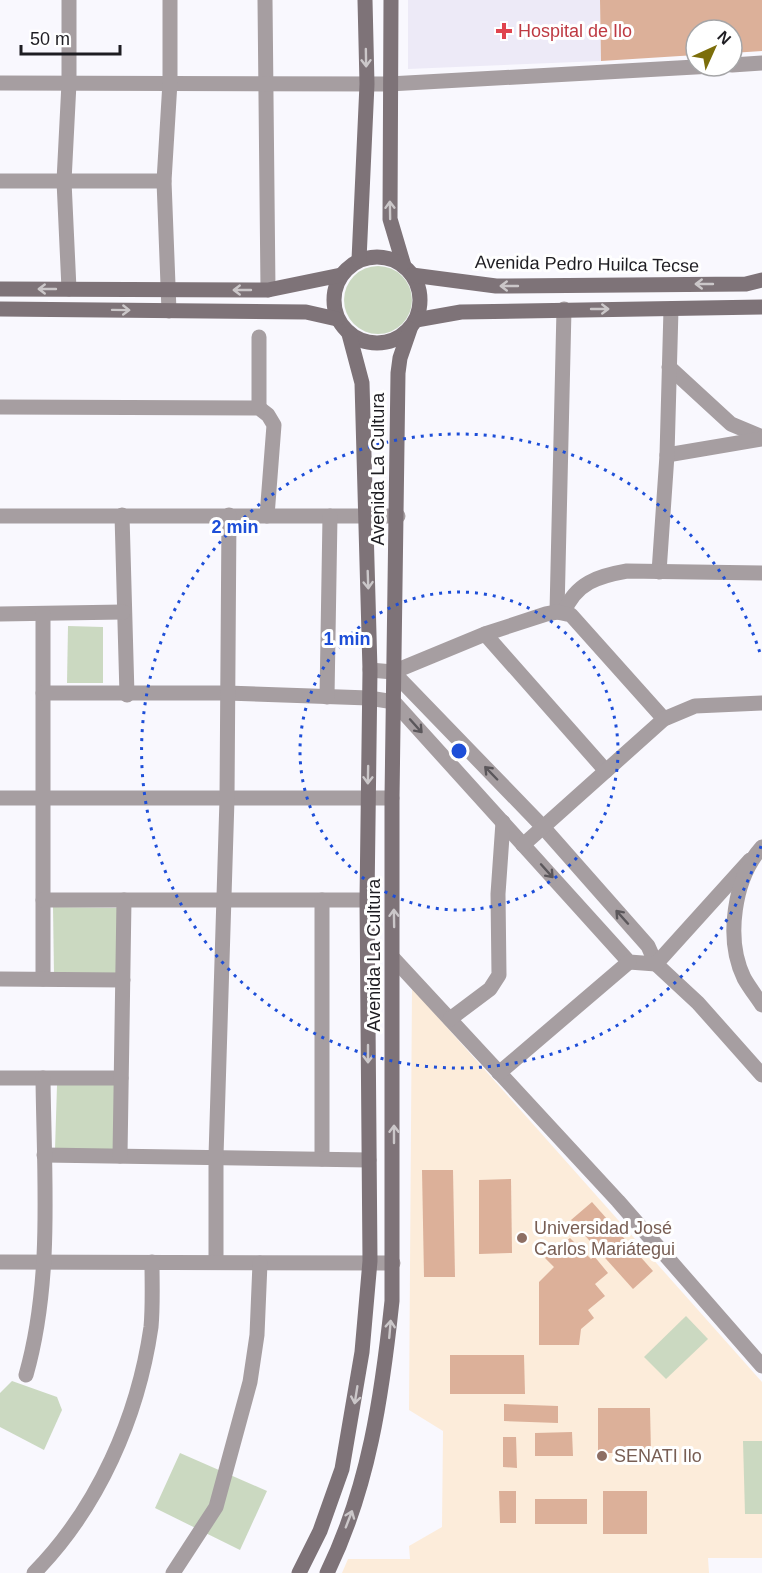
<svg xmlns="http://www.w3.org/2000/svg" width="762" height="1573" viewBox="0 0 762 1573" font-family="Arial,sans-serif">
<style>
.built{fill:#edeaf7}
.education{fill:#fcecda}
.green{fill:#cbd9c1}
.building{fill:#dcb099}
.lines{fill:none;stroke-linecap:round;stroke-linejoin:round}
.street{stroke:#a69ea1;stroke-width:15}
.secondary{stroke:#7e7378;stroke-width:15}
.oneway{stroke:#cbc7c9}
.oneway2{stroke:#5b575b}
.ring{fill:none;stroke:#1d4ed8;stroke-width:3;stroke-dasharray:3 6}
.health-dot{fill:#e0444e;stroke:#fff;stroke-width:2}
.education-dot{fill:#8d6e63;stroke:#fff;stroke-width:2}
.labels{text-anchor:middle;stroke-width:6;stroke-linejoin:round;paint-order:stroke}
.health-label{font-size:18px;fill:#be3a42;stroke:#fff;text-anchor:start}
.street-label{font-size:18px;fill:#1e1d22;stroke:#fff}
.education-label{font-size:18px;fill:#785e54;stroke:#fff;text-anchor:start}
.centre{fill:#1d4ed8;stroke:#fff;stroke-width:3}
.ring-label{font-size:18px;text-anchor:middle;font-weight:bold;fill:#1d4ed8;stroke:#fff;stroke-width:6;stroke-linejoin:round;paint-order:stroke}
</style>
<rect width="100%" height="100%" fill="#f9f8fe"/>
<!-- built -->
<path class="built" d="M408,0H600L601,61L408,69Z"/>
<!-- education -->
<path class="education" d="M412,988L762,1382V1558H708L709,1573H342L348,1559H410L409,1546L442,1527L443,1431L409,1410Z"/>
<!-- green -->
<g class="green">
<circle cx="378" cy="300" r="34"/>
<path d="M68,626L103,627V683H67Z"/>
<path d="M53,907L124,908L122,975H54Z"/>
<path d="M57,1085H120L121,1152L55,1150Z"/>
<path d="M686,1316L708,1339L666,1379L644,1357Z"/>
<path d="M12,1381L57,1397L62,1410L44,1450L0,1427V1393Z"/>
<path d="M743,1441H762V1514H745Z"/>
<path d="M180,1453L267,1491L240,1550L155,1508Z"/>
</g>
<!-- building -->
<g class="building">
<path d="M600,0H762V51L732,53V30H696V55L601,61Z"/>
<path d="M422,1170H453L455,1277H424Z"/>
<path d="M511,1179L512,1253L479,1254V1180Z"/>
<path d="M592,1202L653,1271L633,1289L571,1220Z"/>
<path d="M570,1238L591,1259L594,1256L608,1273L595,1284L605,1296L588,1310L594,1318L581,1329L579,1345H539V1282L554,1267L545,1258Z"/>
<path d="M450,1355H524L525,1394H450Z"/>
<path d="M504,1404L558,1406V1423L504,1421Z"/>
<path d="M598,1408H650L651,1453H598Z"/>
<path d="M572,1432L573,1456H535V1433Z"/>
<path d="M503,1437H516L517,1468L503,1467Z"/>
<path d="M499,1491H516V1523H500Z"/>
<rect x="603" y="1491" width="44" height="43"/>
<rect x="535" y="1499" width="52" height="25"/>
</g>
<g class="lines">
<!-- street -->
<g class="street">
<path d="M69,0V83L64,181L69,289"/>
<path d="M265,0L268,290"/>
<path d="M732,65L762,63"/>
<path d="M0,83L389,84L713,66"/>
<path d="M0,181H164"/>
<path d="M169,311L164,181L170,82V0"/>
<path d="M669,367L731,424L762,437"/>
<path d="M0,407L259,408L268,415L274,425L267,516"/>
<path d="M259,408V337"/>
<path d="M667,455L762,439"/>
<path d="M122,515L127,695"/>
<path d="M0,516H398"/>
<path d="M659,572L667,455L671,309"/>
<path d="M557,612L564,309"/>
<path d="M564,612C576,583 598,576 627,571L762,573"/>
<path d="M0,614L123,612"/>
<path d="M43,614V979"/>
<path d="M485,634L606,771"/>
<path d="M370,670L393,672L485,634L546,614L557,612L571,615L664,719"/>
<path d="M393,672L543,827L648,946L656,964L698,1003L762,1075"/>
<path d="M43,693H226L369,698L394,702L629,962L656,964L750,860"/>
<path d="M327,697L330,516"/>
<path d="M0,798H392"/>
<path d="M523,845L664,719L695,706L762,703"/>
<path d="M762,847C734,878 725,939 744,978C749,987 756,996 762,1005"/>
<path d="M43,900H367"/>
<path d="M322,900V1159"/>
<path d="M394,959L618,1201L762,1366"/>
<path d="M0,979L123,980"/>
<path d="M450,1019L490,989L499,975L498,894L503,822"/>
<path d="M499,1073L629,962"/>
<path d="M0,1078H121"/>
<path d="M44,1155L369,1160"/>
<path d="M120,1156L124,900"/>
<path d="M216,1261V1156L227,799L229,515"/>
<path d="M0,1262L393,1263"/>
<path d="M26,1375C53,1280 44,1176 43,1078"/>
<path d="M34,1573C98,1508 138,1417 151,1327C153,1306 152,1283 152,1262"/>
<path d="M173,1573L216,1507L250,1382L257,1335L260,1263"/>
</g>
<!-- secondary -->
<g class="secondary">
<path d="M391,0L390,219L404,266"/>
<circle cx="377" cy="300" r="43"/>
<path d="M359,260L367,84L365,0"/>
<path d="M412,275L496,286L746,284L762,280"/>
<path d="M0,289L268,290L341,275"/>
<path d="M0,309L306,312L337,319"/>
<path d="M416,320L461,312L762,307"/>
<path d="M299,1573L320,1531L342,1469L362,1352L370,1261L367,900L370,670L362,383L349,334"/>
<path d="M327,1573C369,1487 382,1395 392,1301V798L398,373L400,358L410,329"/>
</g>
</g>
<!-- one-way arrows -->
<defs><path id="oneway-shaft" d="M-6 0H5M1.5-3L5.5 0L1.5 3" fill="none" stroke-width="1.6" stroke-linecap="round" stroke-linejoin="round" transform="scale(1.5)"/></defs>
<g class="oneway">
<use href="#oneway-shaft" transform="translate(366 58) rotate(89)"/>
<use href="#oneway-shaft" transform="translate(390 210) rotate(-91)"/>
<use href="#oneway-shaft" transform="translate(704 284) rotate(180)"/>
<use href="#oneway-shaft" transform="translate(509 286) rotate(180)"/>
<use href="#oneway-shaft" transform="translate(47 289) rotate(-180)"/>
<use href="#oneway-shaft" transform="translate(242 290) rotate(-180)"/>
<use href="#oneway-shaft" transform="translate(600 309)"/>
<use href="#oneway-shaft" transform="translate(121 310) rotate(1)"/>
<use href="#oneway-shaft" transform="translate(368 580) rotate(88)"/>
<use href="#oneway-shaft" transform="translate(368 775) rotate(91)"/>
<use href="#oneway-shaft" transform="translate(394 918) rotate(-91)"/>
<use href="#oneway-shaft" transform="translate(368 1054) rotate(90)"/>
<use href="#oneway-shaft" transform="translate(394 1134) rotate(-90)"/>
<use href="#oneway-shaft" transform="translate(390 1329) rotate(-85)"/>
<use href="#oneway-shaft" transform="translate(356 1395) rotate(99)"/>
<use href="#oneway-shaft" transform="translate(349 1519) rotate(-69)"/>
</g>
<g class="oneway2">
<use href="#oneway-shaft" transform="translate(416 726) rotate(48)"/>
<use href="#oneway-shaft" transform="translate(491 773) rotate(-134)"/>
<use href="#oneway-shaft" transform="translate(547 871) rotate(48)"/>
<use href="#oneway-shaft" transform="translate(622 917) rotate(-132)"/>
</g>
<!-- distance rings -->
<g class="ring">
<circle cx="459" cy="751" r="159"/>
<path d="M761 846A317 317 0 1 1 761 656"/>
</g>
<!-- markers -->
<path class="health-dot" d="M501 22h6v6h6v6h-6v6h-6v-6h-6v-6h6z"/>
<g class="education-dot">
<circle cx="522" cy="1238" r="6"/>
<circle cx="602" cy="1456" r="6"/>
</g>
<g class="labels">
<!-- health labels -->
<g class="health-label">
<text x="518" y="37">Hospital de Ilo</text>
</g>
<!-- street labels -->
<g class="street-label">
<text transform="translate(587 264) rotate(1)" y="6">Avenida Pedro Huilca Tecse</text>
<text transform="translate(378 469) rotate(-90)" y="6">Avenida La Cultura</text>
<text transform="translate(374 955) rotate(-90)" y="6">Avenida La Cultura</text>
</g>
<!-- education labels -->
<g class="education-label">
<text x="534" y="1234">Universidad José<tspan x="534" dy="21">Carlos Mariátegui</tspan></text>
<text x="614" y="1462">SENATI Ilo</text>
</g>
</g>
<circle cx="459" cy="751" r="9" class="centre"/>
<g class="ring-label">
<text x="235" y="533">2 min</text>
<text x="347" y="645">1 min</text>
</g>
<!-- north arrow -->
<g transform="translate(714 48) rotate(45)"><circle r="28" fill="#ffffff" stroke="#a5a5a7" stroke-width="1.5"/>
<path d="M0-4.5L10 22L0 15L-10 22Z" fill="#7c6e0a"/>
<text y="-9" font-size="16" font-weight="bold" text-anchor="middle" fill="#1e1d22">N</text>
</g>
<!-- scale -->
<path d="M21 45v9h99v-9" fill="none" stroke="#1e1d22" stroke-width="3"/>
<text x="30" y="45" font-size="18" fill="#1e1d22" stroke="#ffffff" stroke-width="4.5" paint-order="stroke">50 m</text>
</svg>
